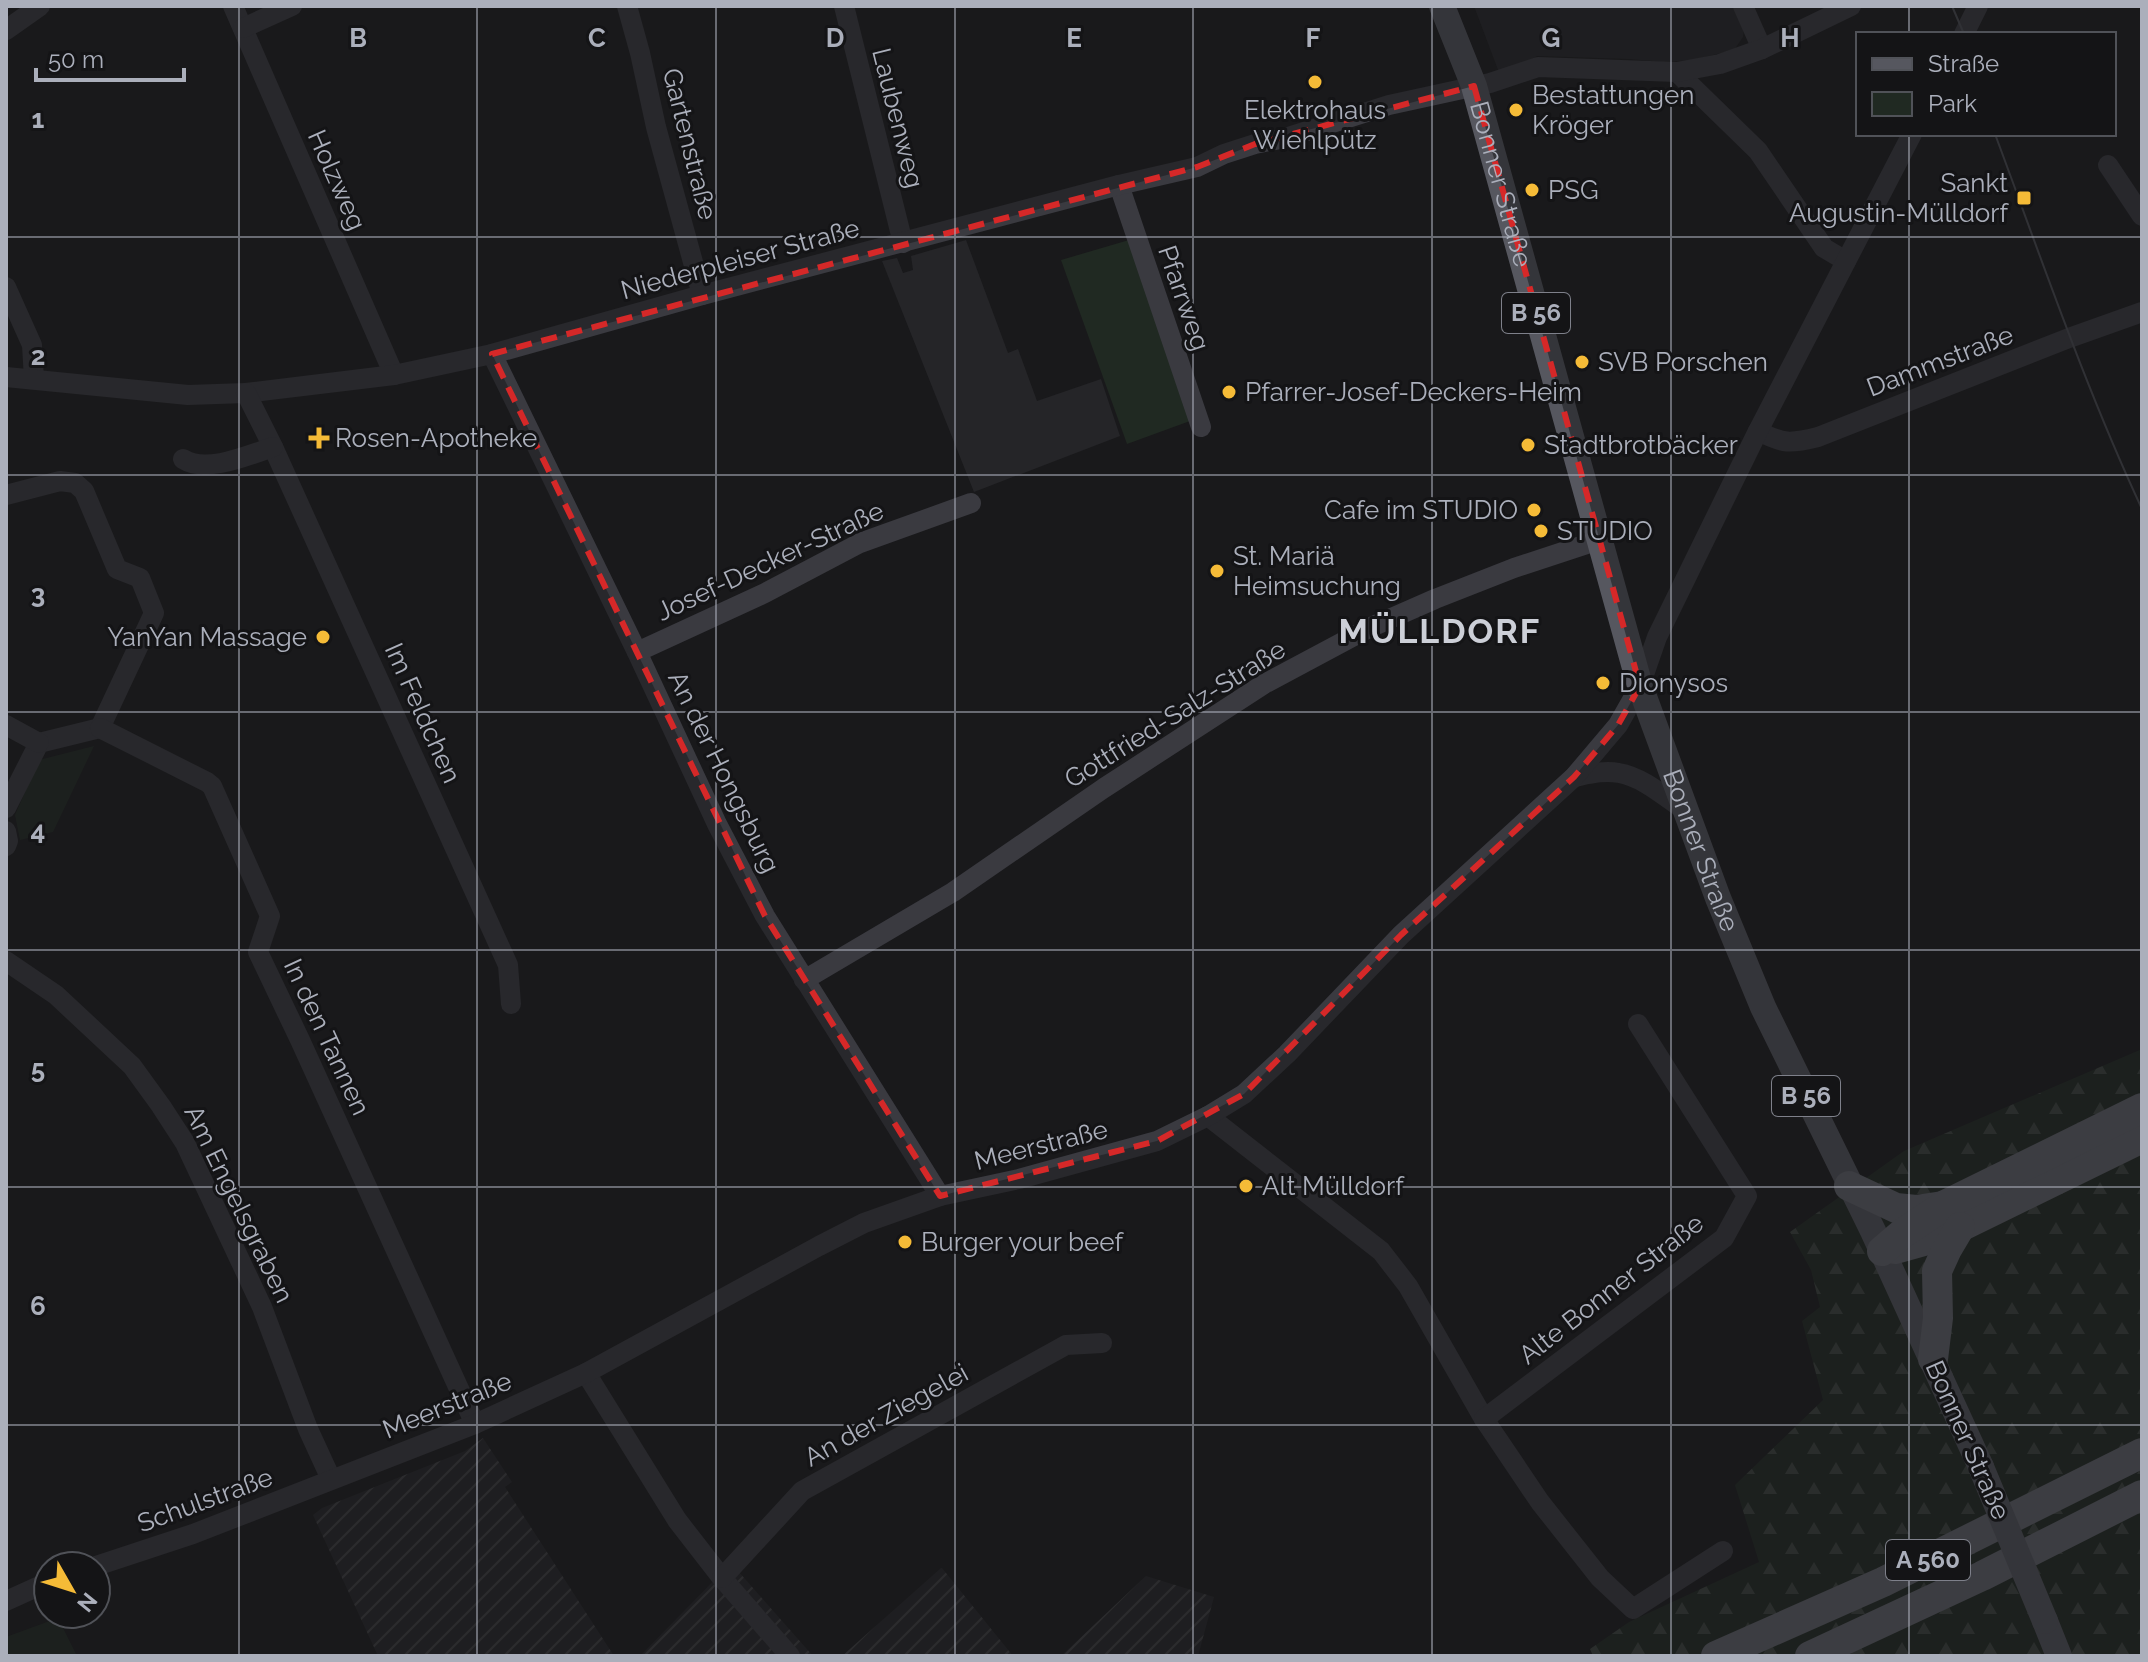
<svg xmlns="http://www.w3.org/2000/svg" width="2148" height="1662" viewBox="0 0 2148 1662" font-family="Raleway,sans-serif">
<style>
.built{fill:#252528}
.industrial{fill:url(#industrial-furrows)}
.green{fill:#202922}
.forest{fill:url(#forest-firs)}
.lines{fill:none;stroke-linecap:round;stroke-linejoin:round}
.minor{stroke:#3a3a40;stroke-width:20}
.major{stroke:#56575f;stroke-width:26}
.highway{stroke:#666871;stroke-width:30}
.tram{stroke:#4d4e55;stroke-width:2}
.major-bridge{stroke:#56575f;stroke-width:26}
.marked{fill:none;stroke:#d62828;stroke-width:6;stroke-dasharray:16 10;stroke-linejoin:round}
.grid{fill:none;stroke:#abafbb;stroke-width:2;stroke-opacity:0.55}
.poi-dot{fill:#f5bb37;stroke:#141416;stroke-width:3}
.labels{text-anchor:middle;stroke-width:6;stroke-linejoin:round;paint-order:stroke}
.shield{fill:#141416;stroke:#7e808a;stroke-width:2}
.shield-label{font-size:24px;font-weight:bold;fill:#abafbb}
.poi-label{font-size:26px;fill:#abafbb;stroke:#141416;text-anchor:start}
.street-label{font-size:26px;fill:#abafbb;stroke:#141416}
.district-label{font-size:34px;font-weight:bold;letter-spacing:2px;fill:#cccfd7;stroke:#141416}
.grid-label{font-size:26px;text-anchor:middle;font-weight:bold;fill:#abafbb;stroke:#141416;stroke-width:6;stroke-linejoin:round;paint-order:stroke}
</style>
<defs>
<pattern id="industrial-furrows" width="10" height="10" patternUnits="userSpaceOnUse" patternTransform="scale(2)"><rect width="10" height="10" fill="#252528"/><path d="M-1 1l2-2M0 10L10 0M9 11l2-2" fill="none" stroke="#424245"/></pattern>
<pattern id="forest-firs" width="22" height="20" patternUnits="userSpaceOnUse" patternTransform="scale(2)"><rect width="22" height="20" fill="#202922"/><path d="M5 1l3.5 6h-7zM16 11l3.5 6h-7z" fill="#3e4640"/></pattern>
</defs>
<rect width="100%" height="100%" fill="#19191b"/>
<!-- built -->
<g class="built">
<path d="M1474,6H1735L1744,28L1743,37L1734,50L1692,60L1664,62L1629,59L1537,56L1500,75Z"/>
<path d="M966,240L1008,353L1018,349L1037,401L1101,379L1120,436L974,492L882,261L897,258L903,273L913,270L911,256Z"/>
</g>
<!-- industrial -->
<g class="industrial">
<path d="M483,1438L512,1482L505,1487L614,1656H378L313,1515L322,1508L465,1451Z"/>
<path d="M731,1563L813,1656H640Z"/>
<path d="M942,1568L1013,1656H842L941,1568Z"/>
<path d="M1146,1576L1214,1597L1198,1656H1061Z"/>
</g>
<!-- green -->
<g class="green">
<path d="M1129,240L1190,421L1127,444L1061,260Z"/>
<path d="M94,746L53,832L20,840L15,815L39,760Z"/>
<path d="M58,1618L77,1656H6V1637Z"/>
</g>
<!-- forest -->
<path class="forest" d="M2142,1049V1656H1593L1590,1649L1629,1622L1759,1562L1735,1485L1823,1400L1802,1321L1820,1307L1811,1270L1790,1232L1904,1151Z"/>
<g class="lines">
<!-- minor -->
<g class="minor">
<path d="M233,6L394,375"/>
<path d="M627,6L640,53L656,127L702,295"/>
<path d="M844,6L903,243"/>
<path d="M1743,6L1762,49"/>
<path d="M243,28L292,6"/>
<path d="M6,30L40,6"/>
<path d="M1964,34L1978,6"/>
<path d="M1677,72L1758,151L1824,248L1846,261"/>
<path d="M2108,165L2142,216"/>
<path d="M1119,185L1201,427"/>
<path d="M6,287L32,345L34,379"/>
<path d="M492,354L637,652L717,824L765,916L940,1196"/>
<path d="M6,377L188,395L246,393L394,375L492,354L702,295L1119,185L1197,167L1224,154L1255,144L1285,138L1389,105L1490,83L1538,67L1677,72L1720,64L1762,49L1851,6"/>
<path d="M246,393L273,447L508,965L511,1004"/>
<path d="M1758,431C1783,444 1790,444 1818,437L2069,338L2142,312"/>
<path d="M183,459C206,474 249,455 273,447"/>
<path d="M6,495L60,481L75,483L84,491L117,569L140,578L154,613L100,728L39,743L6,808"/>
<path d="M637,652L765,593L860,543L971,503"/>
<path d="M6,725L39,743"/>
<path d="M100,728L207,782L212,786L270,916L258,952L300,1040L475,1424"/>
<path d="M1574,777C1589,774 1604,770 1619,773C1643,777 1666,798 1686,811"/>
<path d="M6,831L8,841L6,846"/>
<path d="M6,961L56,995L132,1066L161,1106L185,1143L262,1307L308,1429L331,1479"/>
<path d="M804,980L953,892L1104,788L1264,684L1369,628L1435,599L1514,568L1599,540"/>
<path d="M1208,1116L1381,1251L1408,1286L1484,1419L1540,1502L1600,1578L1633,1609L1723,1551"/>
<path d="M586,1373L677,1520L722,1578L790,1656"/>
<path d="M1484,1419L1724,1238L1747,1196L1638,1024"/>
<path d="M96,1566L193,1534L475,1424L586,1373L819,1246L864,1223L940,1196L1019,1179L1157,1141L1208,1116L1244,1094L1287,1054L1401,935L1574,777L1618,725L1640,686L1657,637L1758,431L1912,134"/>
<path d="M722,1578L802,1491L1066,1345L1102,1343"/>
<path d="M6,1601L48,1582"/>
</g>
<!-- major -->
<g class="major">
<path id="s1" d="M1442,6L1474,86L1640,686L1718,898L1763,1007L1873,1231L1981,1467"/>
<path d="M2045,1621L2059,1656"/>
</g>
<!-- highway -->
<g class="highway">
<path d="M1849,1186L1896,1208L1916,1210L1943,1206"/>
<path d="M1895,1249L1938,1237L1960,1227L2142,1138"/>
<path d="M1882,1251L1903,1233L1945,1205L2142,1108"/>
<path d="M1933,1359L1938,1318L1937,1271L1947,1249L1960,1227"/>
<path d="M1716,1656L1883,1582L2142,1453"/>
<path d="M1810,1656L1982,1576L2142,1495"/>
</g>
<!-- tram -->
<g class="tram">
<path d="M1952,6L1964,34"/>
<path d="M1995,134C2042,260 2085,387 2142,509"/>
</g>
<!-- major-bridge -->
<path class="major-bridge" d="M1981,1467L2045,1621"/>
</g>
<!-- marked area -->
<path d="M0 0H2148V1662H0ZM1474,86L1640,686L1618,725L1574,777L1401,935L1244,1094L1157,1141L940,1196L765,916L492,354L1197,167L1255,144Z" fill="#19191b" fill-opacity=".55" fill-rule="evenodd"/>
<path class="marked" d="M1474,86L1640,686L1618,725L1574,777L1401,935L1244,1094L1157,1141L940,1196L765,916L492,354L1197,167L1255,144Z"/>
<!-- grid -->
<path class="grid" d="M239,6V1656M477,6V1656M716,6V1656M955,6V1656M1193,6V1656M1432,6V1656M1671,6V1656M1909,6V34M1909,134V1656M6,237H2142M6,475H2142M6,712H2142M6,950H2142M6,1187H2142M6,1425H2142"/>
<!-- markers -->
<g class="poi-dot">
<circle cx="1315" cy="82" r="8"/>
<circle cx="1516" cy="110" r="8"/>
<circle cx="1532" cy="190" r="8"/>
<rect x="2016" y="190" width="16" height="16" rx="4"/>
<circle cx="1582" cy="362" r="8"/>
<circle cx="1229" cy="392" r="8"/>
<path d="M315 426h8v8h8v8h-8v8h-8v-8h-8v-8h8z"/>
<circle cx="1528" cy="445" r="8"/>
<circle cx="1534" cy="510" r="8"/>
<circle cx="1541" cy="531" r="8"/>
<circle cx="1217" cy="571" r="8"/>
<circle cx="323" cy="637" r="8"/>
<circle cx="1603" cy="683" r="8"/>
<circle cx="1246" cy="1186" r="8"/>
<circle cx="905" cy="1242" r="8"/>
</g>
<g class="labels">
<!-- shield labels -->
<g class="shield">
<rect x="1502" y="293" width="68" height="40" rx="6"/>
<rect x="1772" y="1076" width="68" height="40" rx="6"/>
<rect x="1886" y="1540" width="84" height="40" rx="6"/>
</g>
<g class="shield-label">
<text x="1536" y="321">B 56</text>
<text x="1806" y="1104">B 56</text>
<text x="1928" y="1568">A 560</text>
</g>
<!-- poi labels -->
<g class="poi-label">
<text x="1532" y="104">Bestattungen<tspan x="1532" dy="30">Kröger</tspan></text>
<text x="1315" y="119" text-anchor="middle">Elektrohaus<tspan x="1315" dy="30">Wiehlpütz</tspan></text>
<text x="2008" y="192" text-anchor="end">Sankt<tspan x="2008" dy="30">Augustin-Mülldorf</tspan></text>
<text x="1548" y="199">PSG</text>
<text x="1598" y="371">SVB Porschen</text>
<text x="1245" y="401">Pfarrer-Josef-Deckers-Heim</text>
<text x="335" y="447">Rosen-Apotheke</text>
<text x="1544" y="454">Stadtbrotbäcker</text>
<text x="1518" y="519" text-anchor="end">Cafe im STUDIO</text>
<text x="1557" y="540">STUDIO</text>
<text x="1233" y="565">St. Mariä<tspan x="1233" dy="30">Heimsuchung</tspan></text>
<text x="307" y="646" text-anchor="end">YanYan Massage</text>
<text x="1619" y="692">Dionysos</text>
<text x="1262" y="1195">Alt Mülldorf</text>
<text x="921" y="1251">Burger your beef</text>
</g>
<!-- street labels -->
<g class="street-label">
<text transform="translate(898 118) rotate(76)" y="9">Laubenweg</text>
<text transform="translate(690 144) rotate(76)" y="9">Gartenstraße</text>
<text transform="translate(337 180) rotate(66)" y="9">Holzweg</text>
<text dy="9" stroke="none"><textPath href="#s1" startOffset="188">Bonner Straße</textPath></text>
<text transform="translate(740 259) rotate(-15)" y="9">Niederpleiser Straße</text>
<text transform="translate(1184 298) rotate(71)" y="9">Pfarrweg</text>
<text transform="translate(1940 361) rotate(-21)" y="9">Dammstraße</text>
<text transform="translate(770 561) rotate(-25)" y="9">Josef-Decker-Straße</text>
<text transform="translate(423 713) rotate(66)" y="9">Im Feldchen</text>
<text transform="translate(1175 714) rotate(-32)" y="9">Gottfried-Salz-Straße</text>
<text transform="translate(724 772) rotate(64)" y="9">An der Hongsburg</text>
<text dy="9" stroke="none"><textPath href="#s1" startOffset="884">Bonner Straße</textPath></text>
<text transform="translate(327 1037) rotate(65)" y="9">In den Tannen</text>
<text transform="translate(1041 1145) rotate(-14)" y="9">Meerstraße</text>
<text transform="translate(239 1204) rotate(64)" y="9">Am Engelsgraben</text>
<text transform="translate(1611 1289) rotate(-38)" y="9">Alte Bonner Straße</text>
<text transform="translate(447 1405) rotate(-22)" y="9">Meerstraße</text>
<text transform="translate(886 1415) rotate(-29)" y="9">An der Ziegelei</text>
<text transform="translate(1968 1440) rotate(66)" y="9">Bonner Straße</text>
<text transform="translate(205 1500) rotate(-20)" y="9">Schulstraße</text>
</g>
<!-- district labels -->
<g class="district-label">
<text x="1440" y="643">MÜLLDORF</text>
</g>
</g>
<g class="grid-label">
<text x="358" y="47">B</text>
<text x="597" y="47">C</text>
<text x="835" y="47">D</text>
<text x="1074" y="47">E</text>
<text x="1313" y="47">F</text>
<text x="1551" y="47">G</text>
<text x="1790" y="47">H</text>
<text x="38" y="128">1</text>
<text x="38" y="365">2</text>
<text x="38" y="603">3</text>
<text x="38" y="840">4</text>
<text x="38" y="1078">5</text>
<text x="38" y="1315">6</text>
</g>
<!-- border -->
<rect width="2148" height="1662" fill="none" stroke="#abafbb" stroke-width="16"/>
<!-- legend -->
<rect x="1856" y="32" width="260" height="104" fill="#141416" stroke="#505258" stroke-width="2"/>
<rect x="1872" y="58" width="40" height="12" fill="#56575f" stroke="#505258" stroke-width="2"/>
<text x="1928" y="72" font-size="24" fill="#abafbb">Straße</text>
<rect x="1872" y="92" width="40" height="24" fill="#202922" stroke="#505258" stroke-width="2"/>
<text x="1928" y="112" font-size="24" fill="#abafbb">Park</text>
<!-- north arrow -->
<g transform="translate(72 1590) rotate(129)"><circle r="38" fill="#141416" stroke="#505258" stroke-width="2"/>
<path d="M0-6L14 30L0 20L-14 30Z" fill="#f5bb37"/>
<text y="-12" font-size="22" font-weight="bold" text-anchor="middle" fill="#abafbb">N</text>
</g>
<!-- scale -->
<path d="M36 68v12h148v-12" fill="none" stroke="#abafbb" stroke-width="4"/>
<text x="48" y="68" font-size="24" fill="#abafbb" stroke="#141416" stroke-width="6" paint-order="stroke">50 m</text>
</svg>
